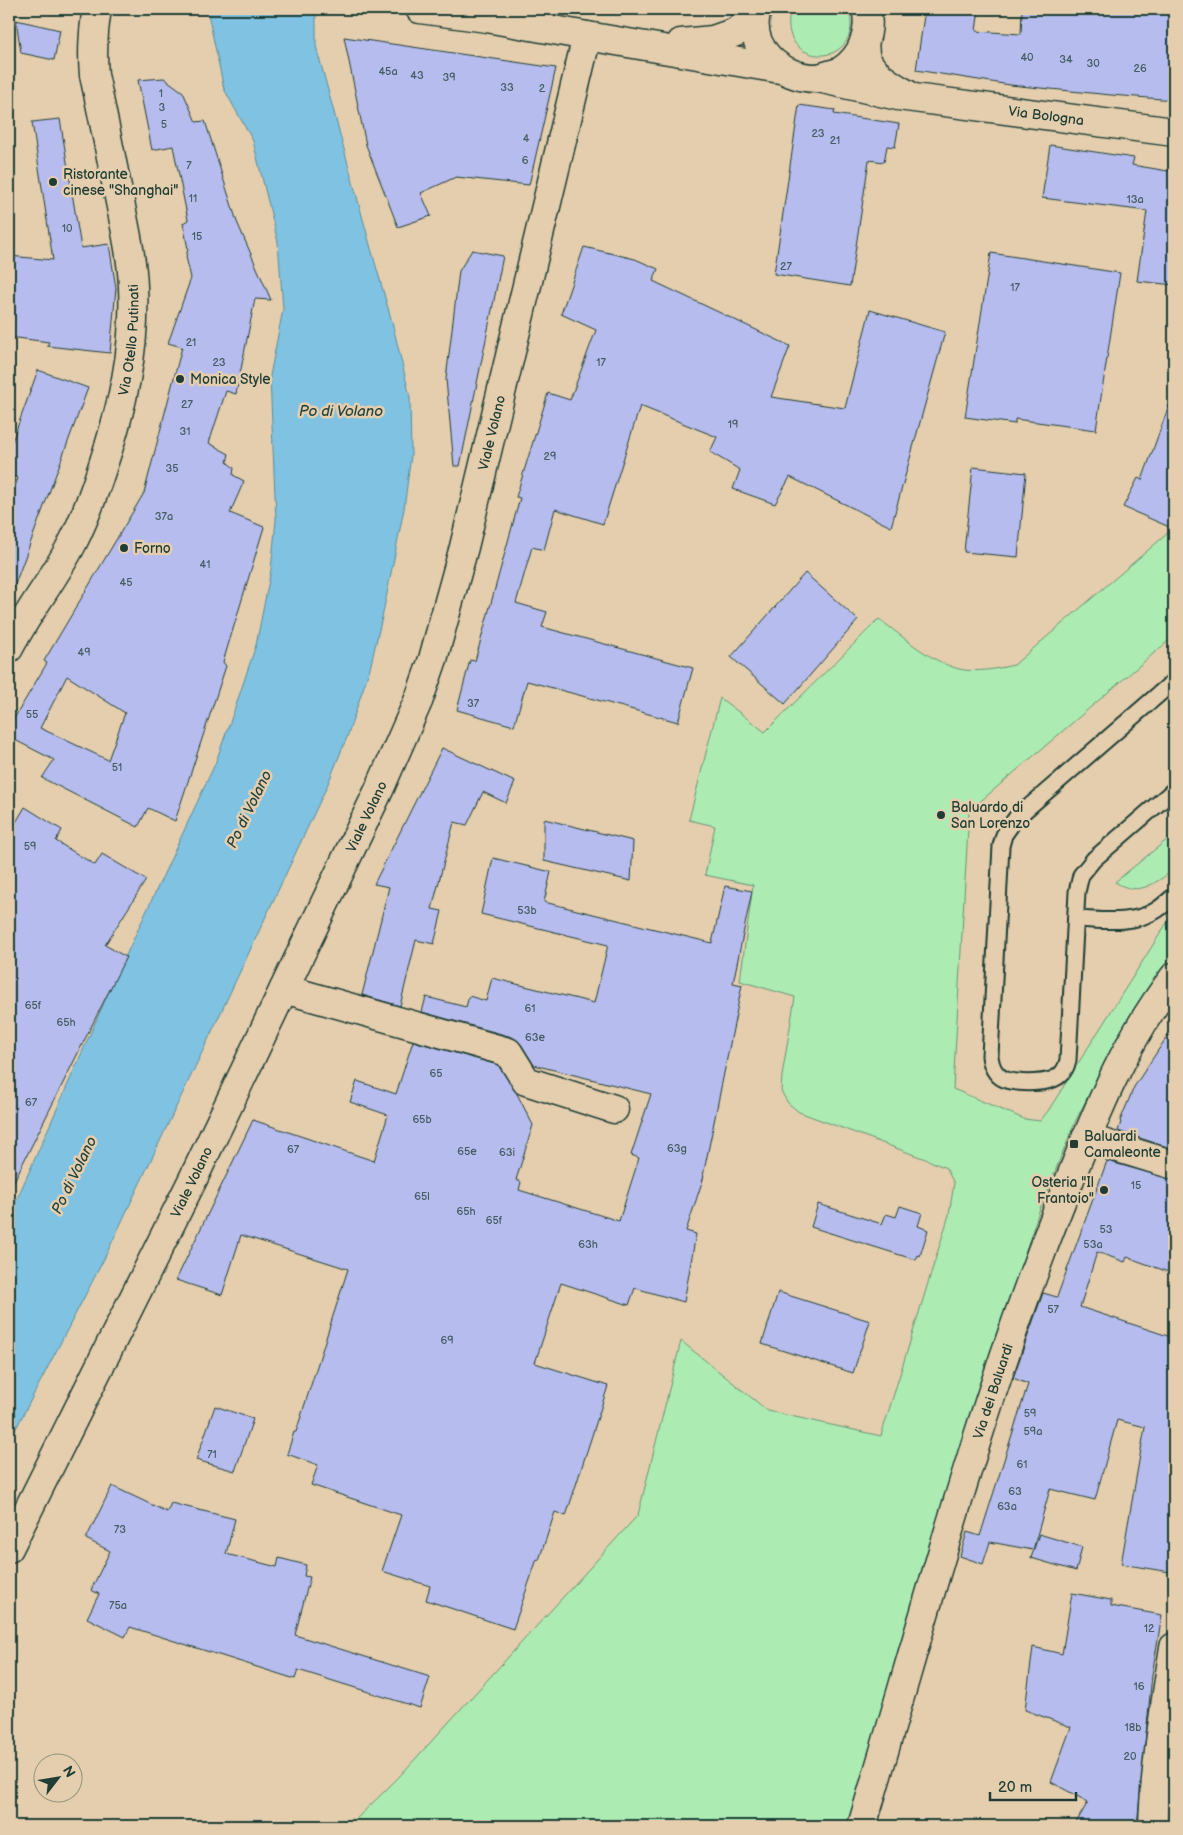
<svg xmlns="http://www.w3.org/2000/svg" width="1183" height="1835" viewBox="0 0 1183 1835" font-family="'Balsamiq Sans',sans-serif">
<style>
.green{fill:#acecb3;stroke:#669474}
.water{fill:#80c2e1;stroke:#598d9c}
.building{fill:#b6bcee;stroke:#1f3d34;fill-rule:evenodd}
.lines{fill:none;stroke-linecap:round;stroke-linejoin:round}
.service-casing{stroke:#1f3d34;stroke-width:19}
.minor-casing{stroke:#1f3d34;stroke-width:31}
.secondary-casing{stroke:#1f3d34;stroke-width:31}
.service{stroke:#e4ceae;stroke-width:15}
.minor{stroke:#e4ceae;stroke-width:28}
.secondary{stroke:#e4ceae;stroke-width:28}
.poi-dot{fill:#1f3d34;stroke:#e4ceae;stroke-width:2}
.labels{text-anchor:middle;stroke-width:5;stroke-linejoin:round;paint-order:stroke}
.number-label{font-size:11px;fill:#455d62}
.street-label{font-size:14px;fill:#1f3d34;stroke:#e4ceae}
.poi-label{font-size:14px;fill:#1f3d34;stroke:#e4ceae;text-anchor:start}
.water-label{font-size:15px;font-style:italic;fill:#24443d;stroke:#e4ceae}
</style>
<rect width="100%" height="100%" fill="#e4ceae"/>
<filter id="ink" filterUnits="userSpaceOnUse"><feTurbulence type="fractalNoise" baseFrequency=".02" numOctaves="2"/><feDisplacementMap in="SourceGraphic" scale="10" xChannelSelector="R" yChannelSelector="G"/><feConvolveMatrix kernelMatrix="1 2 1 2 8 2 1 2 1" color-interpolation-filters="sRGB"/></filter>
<g filter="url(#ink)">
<!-- green -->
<g class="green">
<path d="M791,9H847C851,16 852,24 850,32C840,71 776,59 791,9Z"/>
<path d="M1168,533L1174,536V636L969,811L953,1089L1024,1119L1040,1121L1048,1111L1158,937L1170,918L1174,915V950L1116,1042L1076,1120L1040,1208L1007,1308L854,1826H349L397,1779L638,1515L681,1341L768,1411L881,1436L949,1215L954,1183L946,1168L928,1160L799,1112L788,1103L781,1091L782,1076L795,997L740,981L753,885L705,875L715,826L689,820L720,698L765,732L879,619C902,636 931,662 959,669C977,673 996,669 1014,665Z"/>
<path d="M1174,834V870C1153,884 1139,897 1115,882Z"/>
</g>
<!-- water -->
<path class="water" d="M207,9H316V46L370,245L392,322L410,397L411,455L404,509L383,613L370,668L347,737L327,786L215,1025L104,1259L9,1442V1217L107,996L215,764L234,711L256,645L271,570L276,520L270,376L283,309L278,242L253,141L224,89Z"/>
<!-- building -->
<g class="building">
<path d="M925,9H979L976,31L1021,34L1022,9H1174V100L1111,95L1010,85L916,70Z"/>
<path d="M16,20L60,30L54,60L21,53Z"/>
<path d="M344,37L556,68L529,185L456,177L421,193L431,216L398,227L366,145Z"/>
<path d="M164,78L183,92L196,122L205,121L237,222L271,300L255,299L236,394L226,391L209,443L229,454L227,462L234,468L233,475L244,481L230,513L264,527L223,662L226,666L175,821L148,808L138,827L42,778L54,760L9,737V727L47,663L44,661L144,493L182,347L168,343L191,278L186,257L188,249L183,223L188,220L173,146L152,150L138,80ZM67,676L125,713L108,760L40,728Z"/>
<path d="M799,105L835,110L834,114L899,124L895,147L887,146L884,162L869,160L850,286L774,274Z"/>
<path d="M60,119L81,248L109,244L116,288L110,353L47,346L49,342L9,337V256L53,260L32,122Z"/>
<path d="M1050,145L1134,158L1132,165L1174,172V285L1137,281L1147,211L1042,198Z"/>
<path d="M584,247L635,259L658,269L653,281L790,346L771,397L845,408L870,310L945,332L891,527L790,477L775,504L733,489L740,470L710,452L717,437L640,406L603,524L555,509L544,550L532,547L516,603L547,612L542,627L693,668L678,722L527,681L514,726L457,710L470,660L475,661L520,498L516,497L548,393L570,400L596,330L561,314Z"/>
<path d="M472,250L503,256L460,466H454L446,379L459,271Z"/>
<path d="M991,253L1120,273L1096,430L1015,419V424L965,417Z"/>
<path d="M38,370L88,388L11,595L9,594V504L18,478L9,474V450Z"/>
<path d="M1171,400H1174V529L1123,507L1138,478L1142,480Z"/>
<path d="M973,467L1026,473L1018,557L964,552Z"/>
<path d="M805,573L858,620L785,704L731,657Z"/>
<path d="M442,748L515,782L506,803L483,792L467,825L454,822L432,909L442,911L434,944L416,940L400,1006L362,995L389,887L374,884Z"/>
<path d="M25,807L62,830L56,841L95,865L102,854L146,880L105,945L126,957L9,1191V834Z"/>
<path d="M544,819L633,841L631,881L544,861Z"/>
<path d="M493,858L551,872L544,902L712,943L725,886L752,891L733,983L742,985L703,1176H704L686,1231L696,1234L684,1302L635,1288L629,1305L561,1283L535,1363L608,1386L566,1516L555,1512L539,1560L537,1559L513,1629L426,1600L430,1586L382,1571L401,1515L311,1485L318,1465L287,1454L294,1432H296L348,1269L241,1235L222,1295L176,1280L253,1120L374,1161L388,1115L350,1102L357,1081L396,1094L413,1041L498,1065L516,1092L533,1125L516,1180L521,1182L519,1190L619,1221L639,1158L631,1155L651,1094L534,1065L521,1044L512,1037L422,1012L426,997L466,1007L469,996L486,1001L492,978L594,1003L608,945L481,914Z"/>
<path d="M1174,1026V1149L1118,1131L1121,1122L1120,1121L1134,1087Z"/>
<path d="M1107,1161L1174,1180V1274L1127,1257L1125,1262L1097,1252L1080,1307L1174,1338V1553L1170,1572L1121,1564L1145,1427L1117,1420L1095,1500L1050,1489L1033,1550L990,1542L983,1564L960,1556L967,1532L980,1536L1028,1384L1013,1378L1043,1293L1057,1297Z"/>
<path d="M818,1204L882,1224L886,1214L896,1217L900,1206L922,1213L918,1226L928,1230L920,1256L918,1255L916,1260L811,1227Z"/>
<path d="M778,1292L870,1321L853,1373L762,1344Z"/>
<path d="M215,1406L253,1419L235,1471L196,1460Z"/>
<path d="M112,1486L167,1512L171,1503L235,1519L226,1554L277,1567L279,1558L306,1565L304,1576L310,1577L295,1635L430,1677L420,1708L298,1670L295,1679L130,1627L125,1637L87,1618L99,1594L91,1590L110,1551L86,1539Z"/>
<path d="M1039,1534L1082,1547L1076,1571L1031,1558Z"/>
<path d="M1072,1593L1111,1600V1606L1162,1615L1152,1675L1137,1826H1074L1088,1802L1051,1782L1071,1727L1025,1710L1033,1647L1062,1654Z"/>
</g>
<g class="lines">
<defs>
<g id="service">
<path d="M1174,681L1016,818L1004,835L1001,846L990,1056C991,1065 995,1075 1004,1079C1017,1084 1051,1085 1061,1074C1065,1070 1067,1065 1068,1060L1077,892L1081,875L1094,859L1174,790"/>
<path d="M1076,919C1102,920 1131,925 1155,911C1162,907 1168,901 1174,896"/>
</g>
<g id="minor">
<path id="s1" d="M757,9C745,48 781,79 818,78L898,96L1174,132"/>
<path d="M587,36L780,69"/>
<path d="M864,42C865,47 864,53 866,58C872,74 892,86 907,94"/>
<path d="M681,43L713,40L736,32L755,15"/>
<path d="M818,78C825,76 834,74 841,71C862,58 872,32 866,9"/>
<path id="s2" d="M9,648C28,611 54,579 73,542C85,518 94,493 102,468C122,409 136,349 133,287C132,257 125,227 119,197C111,157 103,116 94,75C92,52 93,32 97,9"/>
<path d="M284,989L508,1052L526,1081L614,1109"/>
<path d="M1086,1138L1174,1165"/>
<path id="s3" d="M862,1826C923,1622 977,1416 1055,1217C1088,1134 1119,1048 1174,977"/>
<path d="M1153,1826C1155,1766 1165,1706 1174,1647"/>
</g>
<g id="secondary">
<path id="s4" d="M9,1548L193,1179L379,790L419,699L433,659L464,547L587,36L487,18L420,9"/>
</g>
</defs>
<!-- service casing -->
<use href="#service" class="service-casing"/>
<!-- minor casing -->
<use href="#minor" class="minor-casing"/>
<!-- secondary casing -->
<use href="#secondary" class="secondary-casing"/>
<!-- service -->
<use href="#service" class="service"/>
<!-- minor -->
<use href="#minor" class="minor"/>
<!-- secondary -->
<use href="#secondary" class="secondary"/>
</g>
</g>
<!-- markers -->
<g class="poi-dot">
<circle cx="53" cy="182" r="5"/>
<circle cx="180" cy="379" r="5"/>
<circle cx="124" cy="548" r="5"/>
<circle cx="941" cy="815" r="5"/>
<rect x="1069" y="1139" width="10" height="10" rx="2.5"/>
<circle cx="1104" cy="1190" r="5"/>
</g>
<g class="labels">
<!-- number labels -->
<g class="number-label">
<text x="1027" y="61">40</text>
<text x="1066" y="63">34</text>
<text x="1093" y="67">30</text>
<text x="1140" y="72">26</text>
<text x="388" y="75">45a</text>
<text x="417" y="79">43</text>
<text x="449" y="81">39</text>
<text x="507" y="91">33</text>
<text x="542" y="92">2</text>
<text x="161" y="97">1</text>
<text x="162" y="111">3</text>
<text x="164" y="128">5</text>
<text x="818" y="137">23</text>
<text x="526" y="142">4</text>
<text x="835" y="144">21</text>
<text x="525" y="164">6</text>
<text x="189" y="169">7</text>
<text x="193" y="202">11</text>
<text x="1135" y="203">13a</text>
<text x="67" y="232">10</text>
<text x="197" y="240">15</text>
<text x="786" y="270">27</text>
<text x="1015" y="291">17</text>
<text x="191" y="346">21</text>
<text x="219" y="366">23</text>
<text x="601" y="366">17</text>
<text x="187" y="408">27</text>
<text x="733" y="428">19</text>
<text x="185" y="435">31</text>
<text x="550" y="460">29</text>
<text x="172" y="472">35</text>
<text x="164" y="520">37a</text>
<text x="205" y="568">41</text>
<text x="126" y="586">45</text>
<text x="84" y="656">49</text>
<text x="473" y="707">37</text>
<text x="32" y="718">55</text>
<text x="117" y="771">51</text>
<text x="30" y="850">59</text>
<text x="527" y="914">53b</text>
<text x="33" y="1009">65f</text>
<text x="530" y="1012">61</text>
<text x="66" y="1026">65h</text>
<text x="535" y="1041">63e</text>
<text x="436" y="1077">65</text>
<text x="31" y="1106">67</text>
<text x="422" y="1123">65b</text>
<text x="677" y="1152">63g</text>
<text x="293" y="1153">67</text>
<text x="467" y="1155">65e</text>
<text x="507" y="1156">63i</text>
<text x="1136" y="1189">15</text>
<text x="422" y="1200">65l</text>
<text x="466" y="1215">65h</text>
<text x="494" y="1224">65f</text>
<text x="1106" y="1233">53</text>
<text x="588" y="1248">63h</text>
<text x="1093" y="1248">53a</text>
<text x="1053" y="1313">57</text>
<text x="447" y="1344">69</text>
<text x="1030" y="1417">59</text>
<text x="1033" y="1435">59a</text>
<text x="212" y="1458">71</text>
<text x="1022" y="1468">61</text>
<text x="1015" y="1495">63</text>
<text x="1007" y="1510">63a</text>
<text x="120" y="1533">73</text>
<text x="118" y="1609">75a</text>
<text x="1149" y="1632">12</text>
<text x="1139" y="1690">16</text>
<text x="1133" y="1731">18b</text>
<text x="1130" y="1760">20</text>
</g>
<!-- street labels -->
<g class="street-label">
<text dy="5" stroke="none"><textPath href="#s1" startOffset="339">Via Bologna</textPath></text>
<text dy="5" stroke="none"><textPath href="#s2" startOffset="335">Via Otello Putinati</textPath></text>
<text dy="5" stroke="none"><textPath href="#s4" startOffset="1219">Viale Volano</textPath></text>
<text dy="5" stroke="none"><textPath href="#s4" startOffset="814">Viale Volano</textPath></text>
<text dy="5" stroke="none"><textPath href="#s4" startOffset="409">Viale Volano</textPath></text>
<text dy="5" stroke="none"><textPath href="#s3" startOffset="454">Via dei Baluardi</textPath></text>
</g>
<!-- poi labels -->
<g class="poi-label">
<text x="63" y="179">Ristorante<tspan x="63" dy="16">cinese "Shanghai"</tspan></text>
<text x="190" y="384">Monica Style</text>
<text x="134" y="553">Forno</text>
<text x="951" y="812">Baluardo di<tspan x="951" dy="16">San Lorenzo</tspan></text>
<text x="1084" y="1141">Baluardi<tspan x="1084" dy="16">Camaleonte</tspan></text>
<text x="1094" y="1187" text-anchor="end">Osteria "Il<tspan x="1094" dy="16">Frantoio"</tspan></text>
</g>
<!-- water labels -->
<g class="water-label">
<text x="341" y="416">Po di Volano</text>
<text transform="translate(249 809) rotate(-64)" y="5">Po di Volano</text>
<text transform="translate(74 1175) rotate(-64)" y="5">Po di Volano</text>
</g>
</g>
<!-- margin -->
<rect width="1183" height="1835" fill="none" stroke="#e4ceae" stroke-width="30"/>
<rect x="15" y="15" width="1153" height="1805" fill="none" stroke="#1f3d34" stroke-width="2" filter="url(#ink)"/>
<!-- north arrow -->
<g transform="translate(58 1778) rotate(59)"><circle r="24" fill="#e4ceae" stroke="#95947d"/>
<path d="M0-4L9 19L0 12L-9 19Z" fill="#1f3d34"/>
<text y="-8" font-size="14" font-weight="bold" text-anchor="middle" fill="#1f3d34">N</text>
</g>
<!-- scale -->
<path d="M990 1792v8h86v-8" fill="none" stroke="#1f3d34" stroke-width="2.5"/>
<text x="998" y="1792" font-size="15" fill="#1f3d34" stroke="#e4ceae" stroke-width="4" paint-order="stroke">20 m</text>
</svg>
